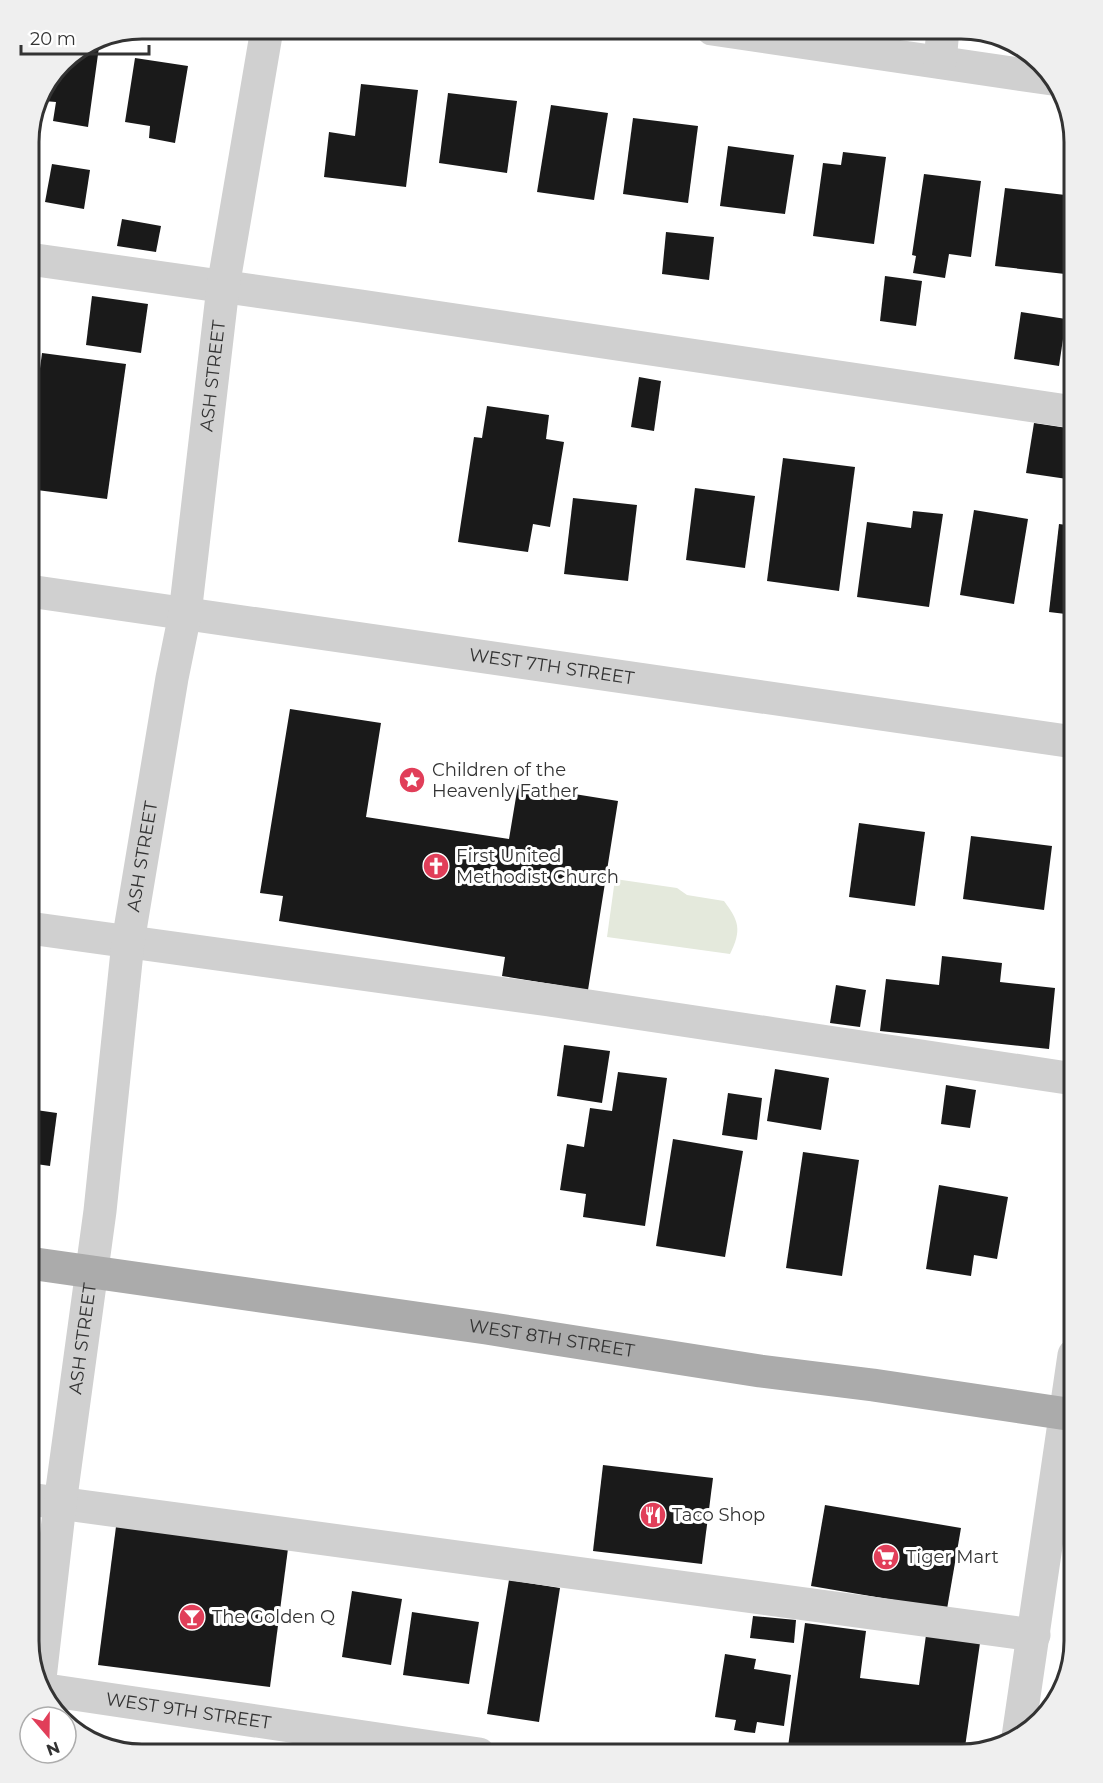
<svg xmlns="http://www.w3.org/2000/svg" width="1103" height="1783" viewBox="0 0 1103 1783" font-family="Montserrat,sans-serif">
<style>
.green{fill:#e4e9dc}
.building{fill:#1a1a1a}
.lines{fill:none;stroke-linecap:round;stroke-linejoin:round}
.minor{stroke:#d0d0d0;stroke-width:33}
.major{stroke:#ababab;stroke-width:33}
.labels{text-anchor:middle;stroke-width:6;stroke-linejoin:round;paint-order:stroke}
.street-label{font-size:18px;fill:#333;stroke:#fff}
.poi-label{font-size:18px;fill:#333;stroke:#fff;text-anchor:start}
.rim{fill:none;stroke:#333;stroke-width:3}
</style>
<rect width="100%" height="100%" fill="#fff"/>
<!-- green -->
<path class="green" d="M615,879L677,888L687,895L724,901C739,921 742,930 730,954L607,937Z"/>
<!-- building -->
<g class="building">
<path d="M87,45L99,47L88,127L53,121L56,102L44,101L62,61Z"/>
<path d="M135,58L188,66L175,143L149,138L150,126L125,122Z"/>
<path d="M361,84L418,90L406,187L324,177L329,132L355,136Z"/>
<path d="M448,93L517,101L507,173L439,163Z"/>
<path d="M551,105L608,113L594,200L537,192Z"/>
<path d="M633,118L698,126L688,203L623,194Z"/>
<path d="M728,146L794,155L785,214L720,206Z"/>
<path d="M843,152L886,157L874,244L813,236L823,163L841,165Z"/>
<path d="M52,164L90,170L84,209L45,202Z"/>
<path d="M924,174L981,181L971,257L949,254L945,278L913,273L916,256L912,255Z"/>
<path d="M1005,188L1074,196V275L995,266Z"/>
<path d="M122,219L161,226L156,252L117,246Z"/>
<path d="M666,232L714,237L709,280L662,274Z"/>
<path d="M885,276L922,281L916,326L880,321Z"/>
<path d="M92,296L148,304L141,353L86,345Z"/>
<path d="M1021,312L1066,319L1059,366L1014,359Z"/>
<path d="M42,353L126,364L107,499L29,489V453Z"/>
<path d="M639,377L661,381L654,431L631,427Z"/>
<path d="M487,406L549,415L546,439L564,442L550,527L533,524L528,552L458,542L474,437L482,438Z"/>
<path d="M1034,423L1074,429V480L1026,473Z"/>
<path d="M783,458L855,467L839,591L767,581Z"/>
<path d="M695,488L755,496L745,568L686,560Z"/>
<path d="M573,498L637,505L628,581L564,574Z"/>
<path d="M974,510L1028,519L1014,604L960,595Z"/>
<path d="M913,511L943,514L929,607L857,597L867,522L911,528Z"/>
<path d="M1059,524L1074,526V615L1049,612Z"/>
<path d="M290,709L381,723L366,817L509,839L518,785L618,801L588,990L502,976L505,957L279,921L283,896L260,893Z"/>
<path d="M859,823L925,832L915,906L849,897Z"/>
<path d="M971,836L1052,846L1044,910L963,899Z"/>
<path d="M942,956L1002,963L1000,982L1055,988L1049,1049L880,1031L886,979L939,985Z"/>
<path d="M836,985L866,990L860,1027L830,1023Z"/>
<path d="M564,1045L610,1051L602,1103L557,1096Z"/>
<path d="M775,1069L829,1078L821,1130L767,1121Z"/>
<path d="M618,1072L667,1078L645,1226L583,1217L586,1194L560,1190L567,1144L584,1147L590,1108L612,1111Z"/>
<path d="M946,1085L976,1090L970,1128L941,1124Z"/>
<path d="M728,1093L762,1098L757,1140L722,1135Z"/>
<path d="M29,1109L57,1113L50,1166L29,1163Z"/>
<path d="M673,1139L743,1151L725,1257L656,1246Z"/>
<path d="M803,1152L859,1160L842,1276L786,1268Z"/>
<path d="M939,1185L1008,1197L997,1259L974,1255L971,1276L926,1269Z"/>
<path d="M603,1465L713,1478L702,1564L593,1551Z"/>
<path d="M825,1505L961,1528L947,1609L811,1586Z"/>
<path d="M117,1519L289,1541L270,1687L98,1665Z"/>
<path d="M509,1580L560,1588L539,1722L487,1714Z"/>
<path d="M352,1591L402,1599L391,1665L342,1657Z"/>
<path d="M412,1612L479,1622L469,1684L403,1675Z"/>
<path d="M753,1616L796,1620L794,1643L750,1638Z"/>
<path d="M805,1623L866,1631L860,1678L919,1685L926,1635L980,1643L964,1754H787Z"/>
<path d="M725,1654L756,1659L754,1669L791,1675L784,1726L757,1722L755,1733L746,1732L734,1730L736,1720L715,1717Z"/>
</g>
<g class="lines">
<!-- minor -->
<g class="minor">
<path d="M712,29L1052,79"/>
<path d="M940,62L943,29"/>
<path d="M29,259L361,306L1074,412"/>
<path id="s1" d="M29,591L1074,742"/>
<path d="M29,928L549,1000L1074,1079"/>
<path d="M29,1499L1034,1635"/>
<path id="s2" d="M39,1687L60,1504L100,1211L128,942L172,678L185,614L223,287L267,29"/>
<path id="s3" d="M40,1689L479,1754"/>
<path d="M1018,1737L1074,1355"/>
</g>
<!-- major -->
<path class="major" id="s4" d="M29,1263L486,1328L760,1371L873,1385L1074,1415"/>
</g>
<!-- icons -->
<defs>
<symbol id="sight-disc" viewBox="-11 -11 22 22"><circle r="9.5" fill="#e13e59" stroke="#fff"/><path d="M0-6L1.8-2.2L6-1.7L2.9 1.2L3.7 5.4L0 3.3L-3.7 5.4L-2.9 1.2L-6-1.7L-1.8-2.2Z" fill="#fff"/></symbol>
<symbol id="church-disc" viewBox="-11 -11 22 22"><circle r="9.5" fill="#e13e59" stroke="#fff"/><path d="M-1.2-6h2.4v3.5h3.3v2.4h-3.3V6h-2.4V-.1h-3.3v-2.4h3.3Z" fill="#fff"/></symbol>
<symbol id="restaurant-disc" viewBox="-11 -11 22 22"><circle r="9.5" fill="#e13e59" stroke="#fff"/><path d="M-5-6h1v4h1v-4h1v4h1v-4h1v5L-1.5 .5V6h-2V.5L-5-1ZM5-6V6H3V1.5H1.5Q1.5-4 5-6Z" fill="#fff"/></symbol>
<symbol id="supermarket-disc" viewBox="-11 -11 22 22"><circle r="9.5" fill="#e13e59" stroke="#fff"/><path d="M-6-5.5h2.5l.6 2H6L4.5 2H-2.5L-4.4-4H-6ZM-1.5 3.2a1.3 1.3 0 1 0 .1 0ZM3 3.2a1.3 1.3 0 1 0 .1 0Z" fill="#fff"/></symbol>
<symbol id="bar-disc" viewBox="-11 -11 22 22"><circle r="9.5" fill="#e13e59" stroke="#fff"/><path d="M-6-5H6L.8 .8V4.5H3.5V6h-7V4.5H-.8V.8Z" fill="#fff"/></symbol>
</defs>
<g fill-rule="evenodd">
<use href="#sight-disc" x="397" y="765" width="30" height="30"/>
<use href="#church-disc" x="421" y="851" width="30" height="30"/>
<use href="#restaurant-disc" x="638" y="1500" width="30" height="30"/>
<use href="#supermarket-disc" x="871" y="1542" width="30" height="30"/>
<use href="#bar-disc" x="177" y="1602" width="30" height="30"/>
</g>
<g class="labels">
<!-- street labels -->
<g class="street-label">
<text dy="6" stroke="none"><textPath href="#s2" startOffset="1323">ASH STREET</textPath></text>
<text dy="6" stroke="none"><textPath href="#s1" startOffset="528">WEST 7TH STREET</textPath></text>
<text dy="6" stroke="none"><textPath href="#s2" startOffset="837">ASH STREET</textPath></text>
<text dy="6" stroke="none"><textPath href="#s2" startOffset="351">ASH STREET</textPath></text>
<text dy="6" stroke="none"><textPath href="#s4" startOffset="528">WEST 8TH STREET</textPath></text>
<text dy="6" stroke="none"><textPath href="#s3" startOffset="150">WEST 9TH STREET</textPath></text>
</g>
<!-- poi labels -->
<g class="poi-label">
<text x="432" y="776">Children of the<tspan x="432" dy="21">Heavenly Father</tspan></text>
<text x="456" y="862">First United<tspan x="456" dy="21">Methodist Church</tspan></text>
<text x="672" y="1521">Taco Shop</text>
<text x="906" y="1563">Tiger Mart</text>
<text x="212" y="1623">The Golden Q</text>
</g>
</g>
<!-- crop -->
<path d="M0 0H1103V1783H0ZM142 39H961A103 103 0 0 1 1064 142V1641A103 103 0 0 1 961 1744H142A103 103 0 0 1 39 1641V142A103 103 0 0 1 142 39Z" fill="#efefef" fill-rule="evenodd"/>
<path class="rim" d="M142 39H961A103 103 0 0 1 1064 142V1641A103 103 0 0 1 961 1744H142A103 103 0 0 1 39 1641V142A103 103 0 0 1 142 39Z"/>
<!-- north arrow -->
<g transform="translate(48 1735) rotate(160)"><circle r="28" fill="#ffffff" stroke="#adadad" stroke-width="1.5"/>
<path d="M0-4.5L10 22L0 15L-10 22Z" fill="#e13e59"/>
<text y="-9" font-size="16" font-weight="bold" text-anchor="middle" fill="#333333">N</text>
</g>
<!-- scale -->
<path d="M21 45v9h128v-9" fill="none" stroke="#333333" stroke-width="3"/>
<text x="30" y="45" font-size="18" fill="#333333" stroke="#ffffff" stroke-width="4.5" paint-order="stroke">20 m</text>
</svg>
